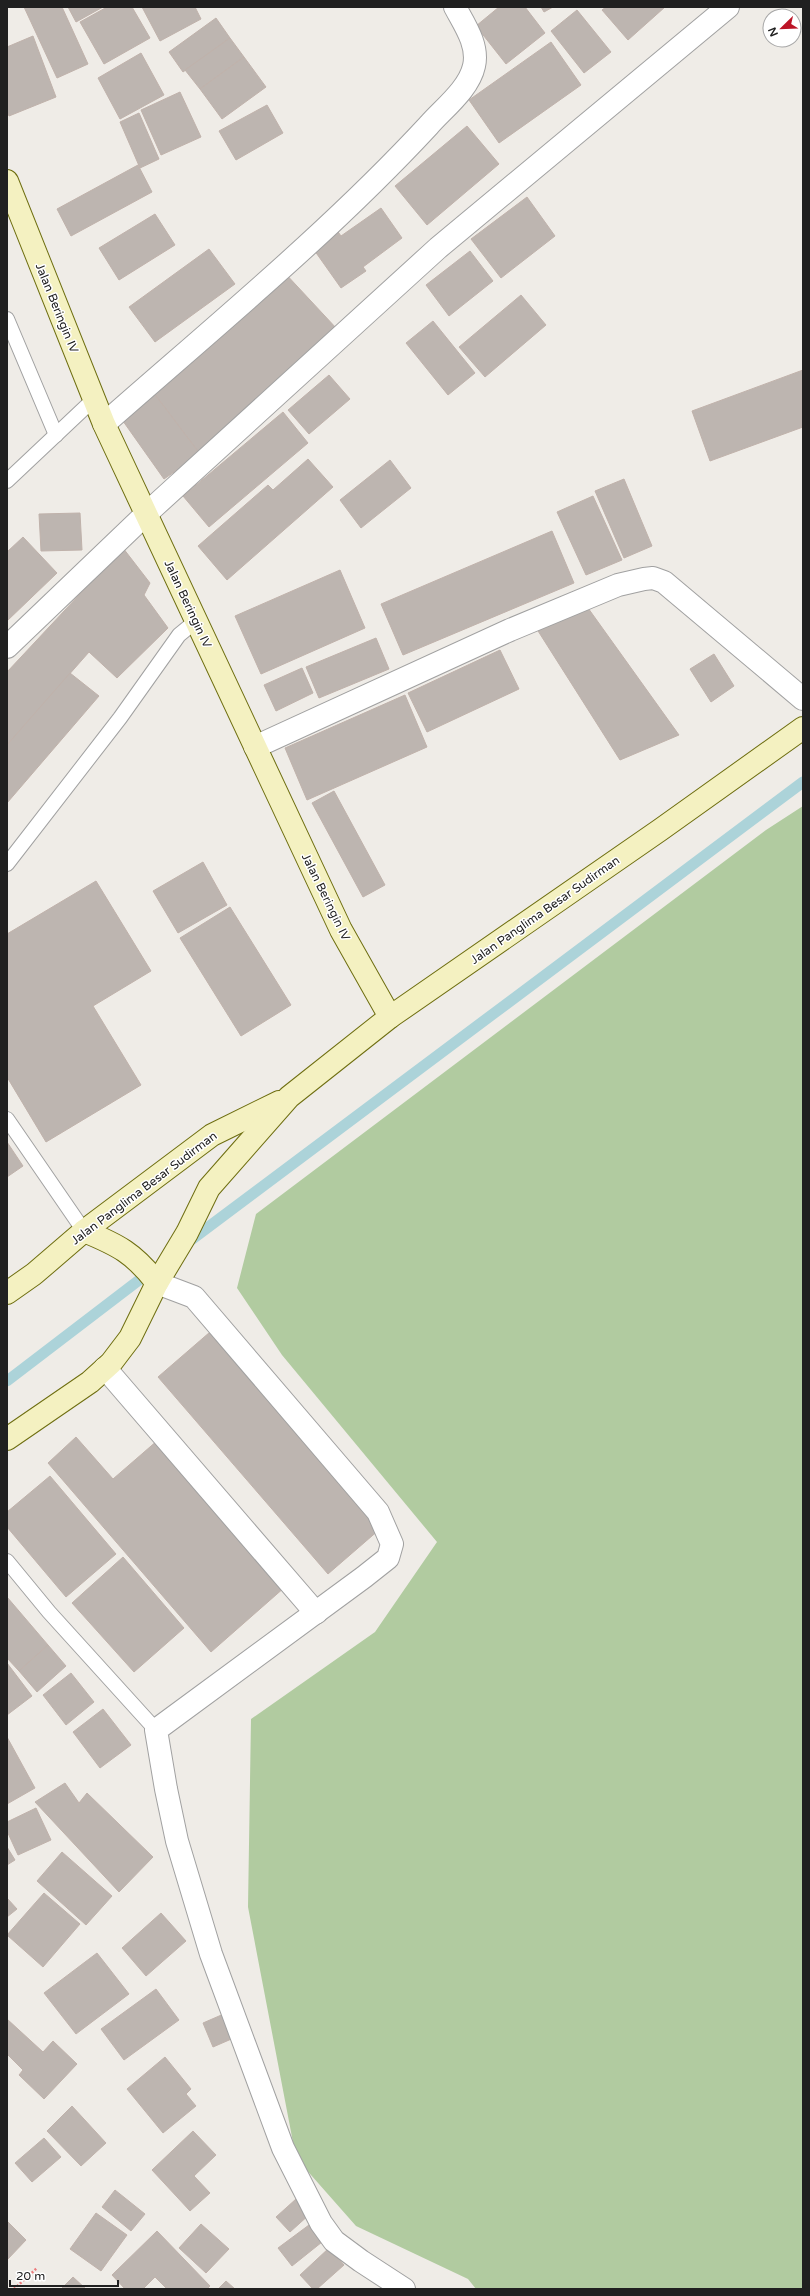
<svg xmlns="http://www.w3.org/2000/svg" width="810" height="2296" viewBox="0 0 810 2296" font-family="'Varela Round',sans-serif">
<style>
.forest{fill:#b1cba0}
.lines{fill:none;stroke-linecap:round;stroke-linejoin:round}
.stream{stroke:#acd3d9;stroke-width:11}
.building{fill:#bdb5b0;stroke:#c0b2ab}
.lane-casing{stroke:#a1a1a1;stroke-width:16}
.street-casing{stroke:#a1a1a1;stroke-width:24}
.secondary-casing{stroke:#6e6e10;stroke-width:24}
.path{stroke:#ec7b7c;stroke-width:2.5;stroke-dasharray:2 2;stroke-linecap:butt}
.lane{stroke:#fff;stroke-width:14}
.street{stroke:#fff;stroke-width:22}
.secondary{stroke:#f4f1c1;stroke-width:22}
.labels{text-anchor:middle;stroke-width:3;stroke-linejoin:round;paint-order:stroke}
.street-label{font-size:12px;fill:#202020;stroke:#fff}
</style>
<rect width="100%" height="100%" fill="#efece7"/>
<!-- forest -->
<path class="forest" d="M803,806V2289H476L468,2279L356,2226L296,2158L248,1907L251,1719L375,1632L437,1542L282,1355L237,1288L256,1214L766,830Z"/>
<g class="lines">
<!-- stream -->
<g class="stream">
<path d="M187,1243L803,782"/>
<path d="M7,1381L151,1271"/>
</g>
</g>
<!-- building -->
<g class="building">
<path d="M24,7H62L88,64L57,78Z"/>
<path d="M68,7H103L76,22Z"/>
<path d="M107,7H132L150,38L104,64L80,22Z"/>
<path d="M142,7H195L201,19L160,41Z"/>
<path d="M499,7H525L545,33L506,64L476,26Z"/>
<path d="M541,7H553L544,12Z"/>
<path d="M606,7H665L628,40L602,10Z"/>
<path d="M577,10L611,52L584,73L551,31Z"/>
<path d="M216,18L230,38L183,72L169,52Z"/>
<path d="M33,36L56,97L9,116L7,111V47Z"/>
<path d="M230,38L244,57L200,89L185,70Z"/>
<path d="M551,42L581,85L499,143L469,100Z"/>
<path d="M141,53L164,95L120,119L98,78Z"/>
<path d="M244,57L266,87L222,119L200,89Z"/>
<path d="M180,92L201,137L161,155L141,110Z"/>
<path d="M267,105L283,133L236,160L219,131Z"/>
<path d="M139,113L159,159L140,168L120,122Z"/>
<path d="M467,126L499,164L427,225L395,186Z"/>
<path d="M138,165L152,192L71,236L57,209Z"/>
<path d="M527,197L555,236L501,278L471,239Z"/>
<path d="M381,208L402,238L363,267L366,271L341,288L312,247L336,229L341,236Z"/>
<path d="M155,214L175,245L119,280L99,248Z"/>
<path d="M209,249L235,284L155,342L129,307Z"/>
<path d="M470,251L493,281L449,316L426,285Z"/>
<path d="M283,271L337,329L200,454L150,388Z"/>
<path d="M521,295L546,325L485,377L459,347Z"/>
<path d="M433,321L475,373L448,395L406,343Z"/>
<path d="M803,370V427L710,461L692,411Z"/>
<path d="M329,375L350,399L309,434L288,410Z"/>
<path d="M150,388L200,454L164,479L118,414Z"/>
<path d="M283,412L308,443L209,527L183,496Z"/>
<path d="M308,459L333,487L227,580L198,546L268,485L273,490Z"/>
<path d="M390,460L411,488L361,528L340,500Z"/>
<path d="M624,479L652,546L624,558L595,491Z"/>
<path d="M593,496L622,560L586,575L557,512Z"/>
<path d="M80,513L82,550L41,551L39,514Z"/>
<path d="M552,531L574,583L403,655L381,604Z"/>
<path d="M23,537L57,573L7,621V552Z"/>
<path d="M123,548L150,583L144,595L168,628L117,678L89,652L7,745V672Z"/>
<path d="M340,570L365,628L261,674L235,616Z"/>
<path d="M583,601L679,735L620,760L533,623Z"/>
<path d="M376,638L389,669L319,698L306,667Z"/>
<path d="M500,650L519,689L427,732L408,693Z"/>
<path d="M714,654L734,686L711,702L690,669Z"/>
<path d="M302,668L313,693L276,711L264,685Z"/>
<path d="M70,673L99,696L7,803V745Z"/>
<path d="M405,695L427,747L307,800L285,748Z"/>
<path d="M334,791L385,885L363,897L312,803Z"/>
<path d="M203,862L227,905L178,933L153,891Z"/>
<path d="M96,881L151,971L93,1006L141,1085L46,1142L7,1077V934Z"/>
<path d="M230,907L291,1005L241,1036L180,938Z"/>
<path d="M7,1142L23,1166L7,1177Z"/>
<path d="M210,1332L380,1529L328,1574L158,1377Z"/>
<path d="M76,1437L113,1479L158,1440L285,1587L211,1652L48,1463Z"/>
<path d="M50,1476L116,1554L66,1597L7,1527V1512Z"/>
<path d="M123,1557L184,1628L134,1672L72,1603Z"/>
<path d="M7,1597L48,1645L19,1671L7,1658Z"/>
<path d="M48,1645L66,1666L37,1692L19,1671Z"/>
<path d="M7,1663L32,1696L7,1715Z"/>
<path d="M71,1673L94,1702L66,1725L43,1695Z"/>
<path d="M103,1709L131,1745L100,1768L73,1732Z"/>
<path d="M7,1737L35,1788L7,1804Z"/>
<path d="M65,1783L79,1803L87,1793L153,1857L119,1892L35,1802Z"/>
<path d="M36,1808L51,1840L18,1855L7,1831V1822Z"/>
<path d="M7,1847L15,1860L7,1865Z"/>
<path d="M62,1852L112,1896L86,1925L37,1881Z"/>
<path d="M44,1893L80,1924L43,1967L7,1935Z"/>
<path d="M7,1898L17,1909L7,1917Z"/>
<path d="M161,1913L186,1941L146,1976L122,1948Z"/>
<path d="M97,1953L129,1994L76,2034L44,1993Z"/>
<path d="M156,1989L179,2020L124,2060L101,2029Z"/>
<path d="M226,2013L236,2037L213,2047L203,2023Z"/>
<path d="M7,2019L43,2052L53,2041L77,2064L44,2099L19,2075L23,2070L7,2054Z"/>
<path d="M165,2057L191,2089L186,2094L196,2106L163,2133L127,2089Z"/>
<path d="M72,2106L106,2143L81,2166L47,2131Z"/>
<path d="M193,2131L216,2155L194,2176L210,2193L190,2211L152,2170Z"/>
<path d="M44,2138L61,2157L32,2182L15,2163Z"/>
<path d="M115,2190L145,2214L131,2231L102,2207Z"/>
<path d="M296,2199L310,2214L290,2232L276,2217Z"/>
<path d="M96,2213L127,2235L101,2271L70,2249Z"/>
<path d="M7,2221L26,2240L7,2260Z"/>
<path d="M201,2224L229,2249L206,2273L179,2248Z"/>
<path d="M309,2225L322,2242L292,2266L278,2248Z"/>
<path d="M157,2231L210,2286L207,2289H167L155,2277L143,2289H125L112,2275Z"/>
<path d="M329,2248L344,2265L317,2289H313L300,2275Z"/>
<path d="M73,2277L86,2289H61Z"/>
<path d="M226,2281L235,2289H218Z"/>
</g>
<g class="lines">
<defs>
<g id="lane">
<path d="M7,319L56,435"/>
<path d="M7,481L94,399"/>
<path d="M7,864L120,718L179,635L196,621"/>
<path d="M7,1119L84,1231"/>
<path d="M7,1561L49,1612L156,1730"/>
</g>
<g id="street">
<path d="M104,424C214,327 329,233 429,125C444,108 469,89 474,66C479,45 464,24 455,7"/>
<path d="M7,647L146,514L438,248L728,7"/>
<path d="M255,747L510,630L618,585L644,579L653,578L664,582L803,699"/>
<path d="M157,1283L194,1297L378,1512L392,1544L388,1558L364,1577L156,1730L166,1789L177,1841L211,1954L283,2148L321,2223L334,2241L361,2261L404,2289"/>
<path d="M105,1368L316,1613"/>
</g>
<g id="secondary">
<path d="M7,181L104,424L341,930L390,1017"/>
<path d="M84,1231C118,1245 134,1253 157,1283"/>
<path d="M7,1293L34,1274L84,1231L212,1135L279,1102"/>
<path d="M7,1439L90,1382L111,1363L130,1338L157,1283L187,1233L209,1188L289,1097L390,1017L660,830L803,728"/>
</g>
</defs>
<!-- lane casing -->
<use href="#lane" class="lane-casing"/>
<!-- street casing -->
<use href="#street" class="street-casing"/>
<!-- secondary casing -->
<use href="#secondary" class="secondary-casing"/>
<!-- path -->
<path class="path" d="M14,2289L37,2268"/>
<!-- lane -->
<use href="#lane" class="lane"/>
<!-- street -->
<use href="#street" class="street"/>
<!-- secondary -->
<use href="#secondary" class="secondary"/>
</g>
<g class="labels">
<!-- street labels -->
<g class="street-label">
<text transform="translate(57 308) rotate(68)" y="4">Jalan Beringin IV</text>
<text transform="translate(188 604) rotate(65)" y="4">Jalan Beringin IV</text>
<text transform="translate(326 897) rotate(64)" y="4">Jalan Beringin IV</text>
<text transform="translate(545 910) rotate(-35)" y="4">Jalan Panglima Besar Sudirman</text>
<text transform="translate(144 1188) rotate(-37)" y="4">Jalan Panglima Besar Sudirman</text>
</g>
</g>
<!-- border -->
<rect width="810" height="2296" fill="none" stroke="#202020" stroke-width="16"/>
<!-- north arrow -->
<g transform="translate(782 28) rotate(247)"><circle r="19" fill="#ffffff" stroke="#a6a6a6"/>
<path d="M0-3L7 15L0 10L-7 15Z" fill="#bc1426"/>
<text y="-6" font-size="11" font-weight="bold" text-anchor="middle" fill="#202020">N</text>
</g>
<!-- scale -->
<path d="M10 2280v6h108v-6" fill="none" stroke="#202020" stroke-width="2"/>
<text x="16" y="2280" font-size="12" fill="#202020" stroke="#ffffff" stroke-width="3" paint-order="stroke">20 m</text>
</svg>
